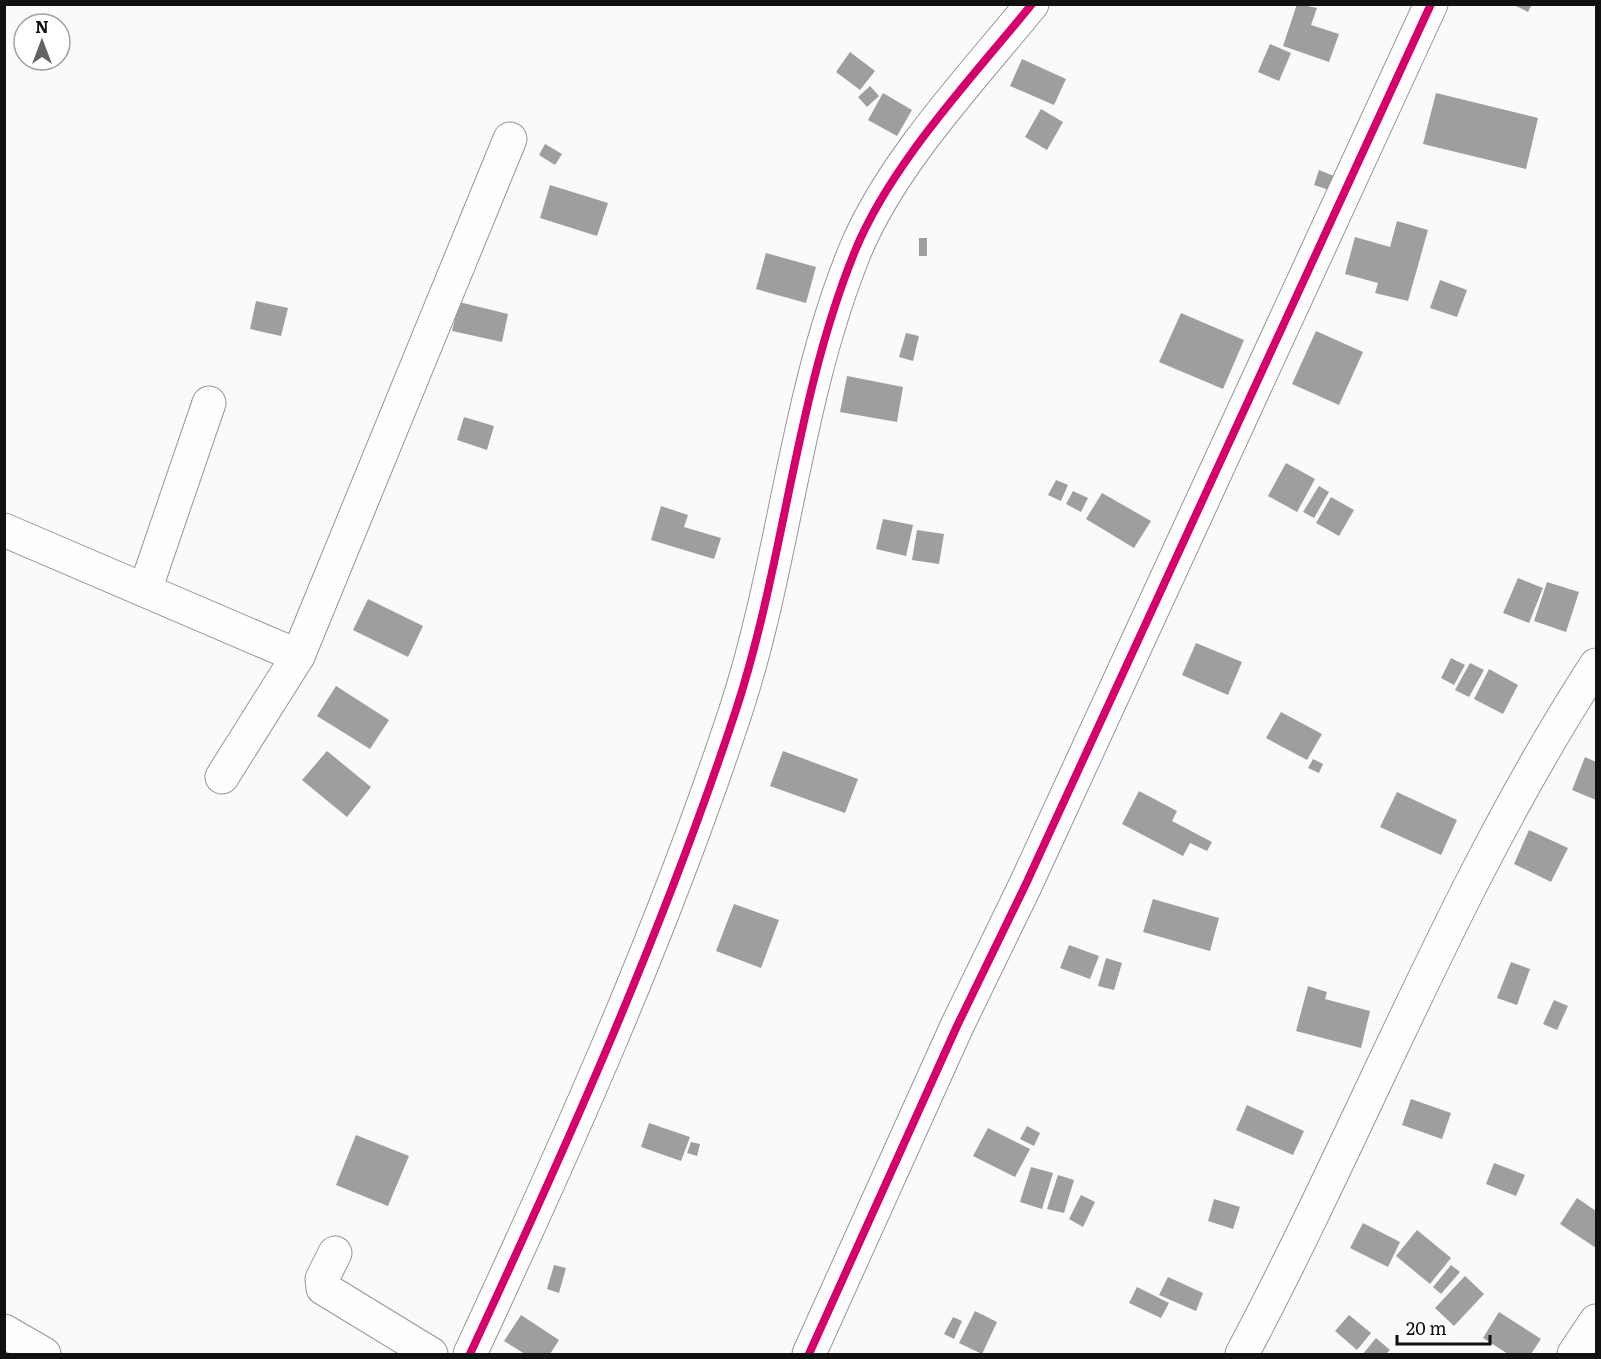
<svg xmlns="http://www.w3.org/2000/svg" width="1601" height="1359" viewBox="0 0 1601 1359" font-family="Literata,serif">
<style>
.building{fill:#a09e9d}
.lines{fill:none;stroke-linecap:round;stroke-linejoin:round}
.minor-casing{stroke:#979695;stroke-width:35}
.minor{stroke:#fffefe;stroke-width:33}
.cycleway-casing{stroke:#fff;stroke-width:11}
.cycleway{stroke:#d6006c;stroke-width:8}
</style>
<rect width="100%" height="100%" fill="#fcfaf8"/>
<!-- building -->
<g class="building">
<path d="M1297,4L1317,8L1311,25L1339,34L1329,62L1283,46Z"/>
<path d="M1512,4H1532L1528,12Z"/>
<path d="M1270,44L1291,53L1279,81L1258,72Z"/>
<path d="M850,52L875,71L860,90L836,72Z"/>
<path d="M1022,59L1066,79L1054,105L1010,86Z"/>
<path d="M870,86L879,96L867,107L858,97Z"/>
<path d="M883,93L912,110L897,136L868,120Z"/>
<path d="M1436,93L1538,118L1526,169L1423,144Z"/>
<path d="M1041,109L1063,122L1047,150L1025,137Z"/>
<path d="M545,144L562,154L555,165L539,155Z"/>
<path d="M1319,170L1334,176L1329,190L1314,185Z"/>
<path d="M550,185L608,203L597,236L540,218Z"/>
<path d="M1397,221L1428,230L1408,301L1375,293L1378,283L1345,274L1355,237L1390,247Z"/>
<rect x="919" y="238" width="8" height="18"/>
<path d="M766,253L816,267L806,303L756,289Z"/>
<path d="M1440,280L1467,290L1457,317L1430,308Z"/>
<path d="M256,301L288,308L281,336L250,329Z"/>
<path d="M459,302L508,314L502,342L452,331Z"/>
<path d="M1181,313L1244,340L1223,389L1159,362Z"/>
<path d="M1316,331L1363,352L1339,405L1292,384Z"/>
<path d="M906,333L919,336L913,361L899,357Z"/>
<path d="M847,376L903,387L897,422L840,412Z"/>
<path d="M464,417L494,426L487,450L457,440Z"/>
<path d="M1286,463L1315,479L1297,512L1268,496Z"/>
<path d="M1056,480L1068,485L1061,501L1048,495Z"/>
<path d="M1319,486L1329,492L1314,518L1303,512Z"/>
<path d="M1073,491L1088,498L1081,512L1066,504Z"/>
<path d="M1102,493L1151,521L1134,548L1086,519Z"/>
<path d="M1331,497L1354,510L1339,536L1316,523Z"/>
<path d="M661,506L688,515L684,527L721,538L714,559L651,540Z"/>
<path d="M883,519L913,525L906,556L876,549Z"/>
<path d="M917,530L944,534L939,564L912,560Z"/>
<path d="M1518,578L1543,588L1529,623L1503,613Z"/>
<path d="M1547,582L1579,592L1566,632L1534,621Z"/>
<path d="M368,599L423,626L408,657L353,630Z"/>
<path d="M1196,643L1242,662L1228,695L1182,675Z"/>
<path d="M1451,658L1465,665L1454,685L1441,678Z"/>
<path d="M1470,663L1484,670L1469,697L1455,690Z"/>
<path d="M1489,669L1518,685L1503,714L1474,699Z"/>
<path d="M336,686L389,720L370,749L317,716Z"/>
<path d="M1281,712L1322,734L1307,760L1266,738Z"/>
<path d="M327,751L371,787L347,817L302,780Z"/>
<path d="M783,751L858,779L845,813L770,786Z"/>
<path d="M1585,757L1596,762V800L1572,790Z"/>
<path d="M1313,759L1323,764L1319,773L1308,768Z"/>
<path d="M1139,791L1177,811L1172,821L1212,842L1207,851L1190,843L1183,856L1122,824Z"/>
<path d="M1397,792L1457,820L1441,855L1380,827Z"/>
<path d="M1529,830L1568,848L1551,882L1514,864Z"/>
<path d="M1153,899L1219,918L1210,951L1143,932Z"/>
<path d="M734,904L779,920L761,968L716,951Z"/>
<path d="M1069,945L1099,956L1090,979L1060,968Z"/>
<path d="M1106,958L1122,963L1114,990L1098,986Z"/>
<path d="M1511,962L1530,969L1517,1005L1497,998Z"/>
<path d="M1308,986L1327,992L1325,999L1370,1011L1361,1048L1296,1031Z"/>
<path d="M1554,1000L1568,1006L1557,1030L1543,1024Z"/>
<path d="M1411,1099L1451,1113L1442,1139L1402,1125Z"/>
<path d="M1247,1105L1304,1131L1293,1155L1236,1130Z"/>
<path d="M649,1123L690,1137L681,1161L641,1147Z"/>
<path d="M1027,1126L1040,1133L1034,1146L1020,1139Z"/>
<path d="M988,1128L1030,1149L1015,1177L973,1156Z"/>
<path d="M356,1135L409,1156L388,1206L336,1185Z"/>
<path d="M691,1142L700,1144L697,1156L687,1153Z"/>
<path d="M1494,1163L1525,1175L1516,1196L1486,1184Z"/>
<path d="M1031,1167L1053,1173L1042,1209L1020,1202Z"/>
<path d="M1058,1175L1074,1180L1064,1213L1047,1209Z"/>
<path d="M1081,1195L1095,1202L1083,1227L1069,1219Z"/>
<path d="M1577,1198L1596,1211V1248L1560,1224Z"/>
<path d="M1214,1199L1240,1207L1233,1229L1208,1221Z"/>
<path d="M1363,1223L1400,1242L1388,1267L1350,1248Z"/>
<path d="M1417,1230L1451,1258L1430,1284L1396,1256Z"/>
<path d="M554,1265L566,1268L559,1293L547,1289Z"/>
<path d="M1451,1265L1460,1272L1441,1294L1433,1287Z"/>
<path d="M1465,1276L1484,1294L1454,1326L1435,1308Z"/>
<path d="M1168,1277L1203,1293L1196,1311L1159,1295Z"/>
<path d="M1137,1287L1169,1303L1161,1318L1129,1303Z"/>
<path d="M975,1311L997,1322L982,1354L959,1343Z"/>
<path d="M1499,1312L1541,1339L1531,1354H1508L1483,1338Z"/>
<path d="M521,1315L559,1340L550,1354H525L504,1341Z"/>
<path d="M1349,1315L1371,1333L1357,1350L1335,1331Z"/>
<path d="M953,1317L962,1321L954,1339L944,1334Z"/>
<path d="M1376,1338L1390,1350L1386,1354H1363Z"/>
</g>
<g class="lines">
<defs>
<g id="minor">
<path d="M4,530L298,656"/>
<path d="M145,590L209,403"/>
<path d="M222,777L298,656L510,139"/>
<path d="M335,1253L322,1279L323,1288L431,1354"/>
<path d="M4,1331L44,1354"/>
<path d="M470,1354C568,1143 663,931 736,710C785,560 795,398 855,251C891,163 972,78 1032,4"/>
<path d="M809,1354L957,1026L1025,886L1431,4"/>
<path d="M1242,1354C1363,1126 1455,882 1596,665"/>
<path d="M1574,1354L1596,1321"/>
</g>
</defs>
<!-- minor casing -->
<use href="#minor" class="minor-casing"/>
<!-- minor -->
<use href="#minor" class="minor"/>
<defs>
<g id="cycleway">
<path d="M470,1354C568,1143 663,931 736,710C785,560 795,398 855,251C891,163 972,78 1032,4"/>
<path d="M809,1354L957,1026L1025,886L1431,4"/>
</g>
</defs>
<!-- cycleway casing -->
<use href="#cycleway" class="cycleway-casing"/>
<!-- cycleway -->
<use href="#cycleway" class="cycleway"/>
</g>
<!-- border -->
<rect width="1601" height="1359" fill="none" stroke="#111111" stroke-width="12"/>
<!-- north arrow -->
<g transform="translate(42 42)"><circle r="28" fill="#ffffff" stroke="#a0a0a0" stroke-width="1.5"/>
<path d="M0-4.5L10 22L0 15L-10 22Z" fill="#636362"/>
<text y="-9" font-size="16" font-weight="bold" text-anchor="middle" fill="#111111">N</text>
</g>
<!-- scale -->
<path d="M1397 1335v9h93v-9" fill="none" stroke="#111111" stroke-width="3"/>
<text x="1406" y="1335" font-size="18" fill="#111111" stroke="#ffffff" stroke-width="4.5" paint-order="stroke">20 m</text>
</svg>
